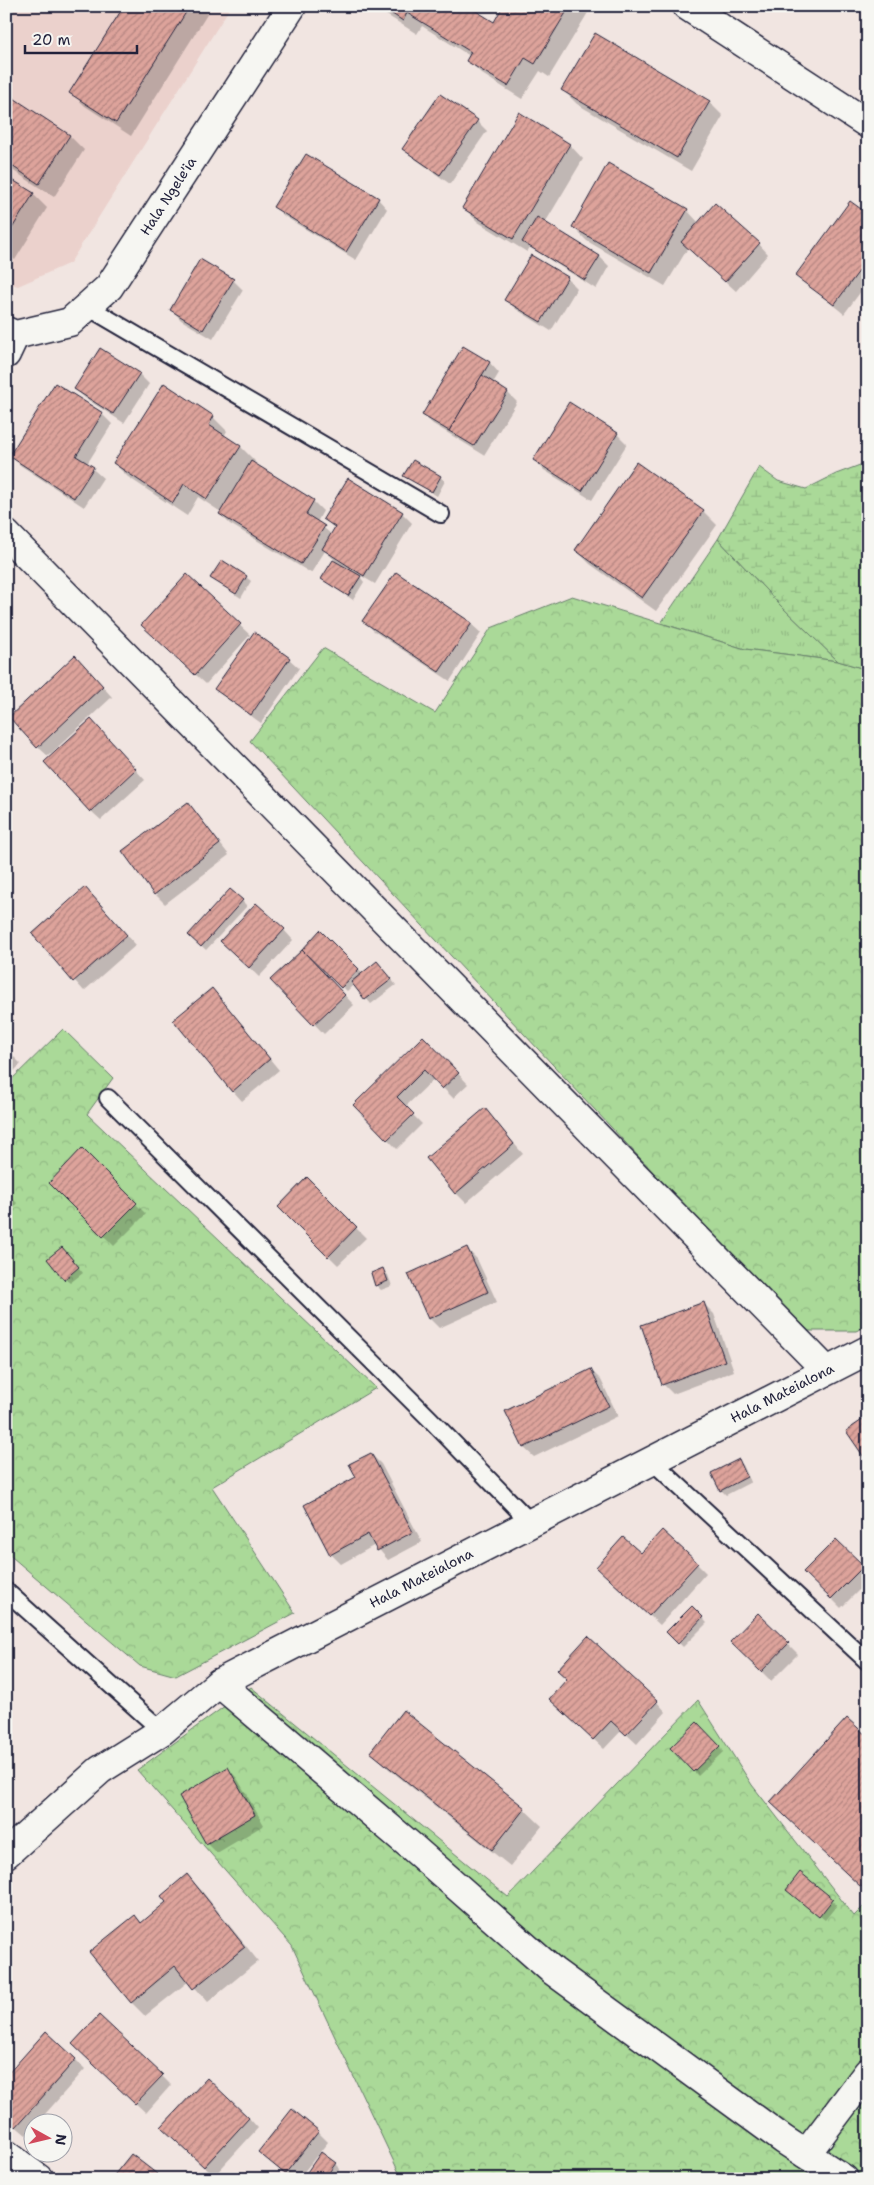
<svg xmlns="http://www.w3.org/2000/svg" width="874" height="2185" viewBox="0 0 874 2185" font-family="'Shantell Sans',sans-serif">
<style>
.built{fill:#ebd1cc}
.grass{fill:url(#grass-tufts);stroke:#667e6a}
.forest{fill:url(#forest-crowns);stroke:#667e6a}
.wetland{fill:url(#wetland-marsh);stroke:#667e6a}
.shadow{fill:#0003}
.building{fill:url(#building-hatch);stroke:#22223b}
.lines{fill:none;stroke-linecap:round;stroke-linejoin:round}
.lane-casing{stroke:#22223b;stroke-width:20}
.street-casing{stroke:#22223b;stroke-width:31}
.secondary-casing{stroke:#22223b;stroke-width:31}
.lane{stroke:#f6f6f2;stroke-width:16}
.street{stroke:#f6f6f2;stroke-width:28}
.secondary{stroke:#f6f6f2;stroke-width:28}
.labels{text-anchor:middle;stroke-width:4;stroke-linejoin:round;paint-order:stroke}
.street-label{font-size:14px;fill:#22223b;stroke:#f6f6f2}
</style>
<defs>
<pattern id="grass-tufts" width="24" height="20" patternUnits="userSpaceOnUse" patternTransform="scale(1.25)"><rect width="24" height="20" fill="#aad998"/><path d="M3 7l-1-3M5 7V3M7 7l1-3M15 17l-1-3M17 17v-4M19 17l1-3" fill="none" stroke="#92ba84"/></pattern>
<pattern id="forest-crowns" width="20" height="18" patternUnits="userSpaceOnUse" patternTransform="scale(1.25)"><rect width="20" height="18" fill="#aad998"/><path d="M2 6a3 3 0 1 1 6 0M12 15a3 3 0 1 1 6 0" fill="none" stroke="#92ba84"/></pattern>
<pattern id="wetland-marsh" width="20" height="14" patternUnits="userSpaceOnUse" patternTransform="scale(1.25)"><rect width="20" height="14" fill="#aad998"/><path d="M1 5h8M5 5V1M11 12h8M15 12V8" fill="none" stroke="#92ba84"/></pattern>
<pattern id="building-hatch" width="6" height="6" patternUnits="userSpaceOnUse" patternTransform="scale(1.25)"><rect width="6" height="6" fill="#dda39b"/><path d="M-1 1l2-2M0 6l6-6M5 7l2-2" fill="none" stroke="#b38480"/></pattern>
</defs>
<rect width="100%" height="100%" fill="#f1e5e1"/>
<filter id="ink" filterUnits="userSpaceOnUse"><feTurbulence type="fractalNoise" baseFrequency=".02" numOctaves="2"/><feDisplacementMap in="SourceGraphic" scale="10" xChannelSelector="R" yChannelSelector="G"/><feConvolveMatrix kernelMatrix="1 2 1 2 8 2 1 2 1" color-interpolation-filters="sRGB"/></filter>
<g filter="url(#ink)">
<!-- built -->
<path class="built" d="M6,6H231L70,263L18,286L6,282Z"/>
<!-- grass -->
<path class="grass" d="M718,539L781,606L838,661L745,649L661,623Z"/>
<!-- forest -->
<g class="forest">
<path d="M572,596L745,649L838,661L868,670V1325L856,1331H809L711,1234L250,741L323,648L435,713L491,628Z"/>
<path d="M63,1029L113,1078L87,1114L376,1388L212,1487L295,1613L176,1676L140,1666L6,1552V1085Z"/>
<path d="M251,1687L508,1897L698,1700L752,1785L854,1916L868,1902V2179H402L292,1946L137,1770Z"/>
</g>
<!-- wetland -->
<path class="wetland" d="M868,462V670L838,661L781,606L718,539L759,467L778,481L806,489L836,474Z"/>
<!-- shadow -->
<g class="shadow">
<path d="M125,6H201L208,13L131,136L85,106L70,92Z"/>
<path d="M378,6H466L494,24L505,6H592L549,77L540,71L522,99L482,74L468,60L470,56L422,26L417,34L385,14Z"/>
<path d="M563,90L709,102L723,116L691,171L577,104Z"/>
<path d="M6,95L70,136L84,150L54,197L6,166Z"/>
<path d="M477,121L487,131L450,184L414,158L404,149Z"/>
<path d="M569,144L583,159L545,223L599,256L609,266L596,289L530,247L527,252L478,222L464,208Z"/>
<path d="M6,177L33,194L47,208L15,260L6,254Z"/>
<path d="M378,199L387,209L356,260L284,216L275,206Z"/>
<path d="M687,210L699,223L759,244L768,254L736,291L688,248L665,286L587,241L573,227Z"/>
<path d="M868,216V282L844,314L797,276Z"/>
<path d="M567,278L577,288L551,331L516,309L506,300Z"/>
<path d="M233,280L243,290L213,339L181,320L172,310Z"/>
<path d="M464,348L490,363L499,373L493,383L508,393L517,402L484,455L433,424L423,415Z"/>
<path d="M139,374L149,384L124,423L85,398L75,389Z"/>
<path d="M56,384L102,414L112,424L87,464L103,478L84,507L20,465L11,455Z"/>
<path d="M165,385L213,417L227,431L224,436L241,447L255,461L253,464L313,501L323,511L317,522L332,535L335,529L325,519L402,513L412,523L375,584L358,574L364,582L353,600L323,579L335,560L325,551L311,573L230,524L220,514L221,512L198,497L187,516L128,477L114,463Z"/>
<path d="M617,434L627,444L592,500L544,470L534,460Z"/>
<path d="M405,476L440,477L445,481L437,496Z"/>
<path d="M703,511L717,525L656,611L590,564L576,550Z"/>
<path d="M187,576L250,635L206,684L152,635Z"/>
<path d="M246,577L251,581L241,598L217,582Z"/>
<path d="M364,621L471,624L481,633L450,681L374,631Z"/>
<path d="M289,659L299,668L261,723L226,698L216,689Z"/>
<path d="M85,667L112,697L48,756L38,747Z"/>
<path d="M100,731L145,780L101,820L91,811Z"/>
<path d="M188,803L229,855L165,904L155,894Z"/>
<path d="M85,889L136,945L84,991L33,934Z"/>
<path d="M242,901L247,906L206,950L190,935Z"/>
<path d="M284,930L293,940L259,977L232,951Z"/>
<path d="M320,932L363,974L382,968L396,985L371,1004L354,984L347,991L304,950Z"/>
<path d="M302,951L354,1005L324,1034L272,980Z"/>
<path d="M221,1000L279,1070L242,1101L233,1091Z"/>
<path d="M6,1002L12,1008L6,1014Z"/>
<path d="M433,1047L468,1084L453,1098L434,1079L405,1107L422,1124L397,1149L355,1105Z"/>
<path d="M6,1049L21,1064L6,1079Z"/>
<path d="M494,1120L523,1154L466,1203L456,1193Z"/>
<path d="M82,1150L146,1214L114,1246L51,1183Z"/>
<path d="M307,1179L366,1238L338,1265L279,1207Z"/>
<path d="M6,1192L17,1203L6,1217Z"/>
<path d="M467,1249L477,1259L497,1302L439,1328L429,1318Z"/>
<path d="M67,1253L83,1273L70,1283L65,1279Z"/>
<path d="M383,1270L388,1275L392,1286L381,1290L376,1285Z"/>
<path d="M704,1304L714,1314L734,1371L673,1394L663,1384Z"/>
<path d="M591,1370L601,1380L618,1416L534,1457L524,1448L507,1412Z"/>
<path d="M371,1454L381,1464L422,1542L388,1560L375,1545L341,1564L331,1554L357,1477Z"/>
<path d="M738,1461L743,1465L751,1482L726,1495L721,1490Z"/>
<path d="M836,1541L868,1572V1581L841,1608L805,1572Z"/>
<path d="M641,1555L697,1564L706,1573L660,1625L607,1577Z"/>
<path d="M692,1607L707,1623L683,1647L668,1632Z"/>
<path d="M758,1614L798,1654L771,1681L732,1642Z"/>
<path d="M657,1702L666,1712L637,1744L622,1730L604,1749L561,1709Z"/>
<path d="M697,1724L723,1752L698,1776L672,1748Z"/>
<path d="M868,1739V1893L786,1816Z"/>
<path d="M372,1752L524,1809L542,1826L510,1866L389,1769Z"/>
<path d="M228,1769L237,1778L264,1825L217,1853L207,1843Z"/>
<path d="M800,1874L837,1905L825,1920L792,1894Z"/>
<path d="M187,1876L201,1890L258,1961L208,2002L189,1981L145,2016L131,2002L135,1916L142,1923L168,1902Z"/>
<path d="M83,2054L162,2076L171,2085L146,2113Z"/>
<path d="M75,2059L85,2069L38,2122H32V2128L26,2135L6,2118Z"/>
<path d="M249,2118L258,2128L214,2176L172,2137Z"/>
<path d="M318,2132L328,2142L298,2179H290L259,2152Z"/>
<path d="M335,2164L340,2169L332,2179H306Z"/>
</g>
<!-- building -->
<g class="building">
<path d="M124,6H190L116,123L69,93Z"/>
<path d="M380,6H468L494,22L503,6H570L535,64L525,58L508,86L466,61L471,52L407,13L403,21Z"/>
<path d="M595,33L710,101L677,158L561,90Z"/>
<path d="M6,93L70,135L39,184L6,162Z"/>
<path d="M440,94L478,120L440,175L402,149Z"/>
<path d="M519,112L570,144L513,239L462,208Z"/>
<path d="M306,154L379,198L346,252L273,207Z"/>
<path d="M608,163L688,209L651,273L572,227Z"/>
<path d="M6,176L34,193L6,238Z"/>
<path d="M850,201L868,214V259L834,305L795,276Z"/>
<path d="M715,203L760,243L725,282L681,242Z"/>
<path d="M537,217L600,256L585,280L522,242Z"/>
<path d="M531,255L568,277L541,322L504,300Z"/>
<path d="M200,259L234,279L203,330L170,310Z"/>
<path d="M463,346L490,362L449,431L422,415Z"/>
<path d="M100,348L140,373L113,414L74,389Z"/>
<path d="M482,375L508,392L474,446L449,431Z"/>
<path d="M55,383L103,413L76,456L94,467L74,498L9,456Z"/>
<path d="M164,383L214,416L209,425L241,446L207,499L184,484L173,503L113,463Z"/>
<path d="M569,402L618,433L582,491L533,460Z"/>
<path d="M413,460L441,476L432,492L403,476Z"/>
<path d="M251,461L314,500L306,514L325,526L301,564L219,514Z"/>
<path d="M636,462L704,510L642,598L575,550Z"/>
<path d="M348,478L403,512L364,576L322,549L335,527L323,519Z"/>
<path d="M222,560L247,576L236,594L210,578Z"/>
<path d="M333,560L361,576L348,596L321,579Z"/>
<path d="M396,572L472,623L439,672L362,621Z"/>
<path d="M187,574L241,624L195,675L141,625Z"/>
<path d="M254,632L290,658L251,715L214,689Z"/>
<path d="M75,655L103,686L37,748L9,717Z"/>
<path d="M91,719L136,769L90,812L44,762Z"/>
<path d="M188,802L220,844L154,895L122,851Z"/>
<path d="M85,887L127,935L73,982L32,934Z"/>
<path d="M230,889L243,900L201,947L188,935Z"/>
<path d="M256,903L285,929L249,968L220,941Z"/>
<path d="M320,930L359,969L341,988L302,950Z"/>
<path d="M302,950L345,995L313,1025L270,980Z"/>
<path d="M377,961L392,979L365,1000L351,982Z"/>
<path d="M212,988L270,1059L232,1092L173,1020Z"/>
<path d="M423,1036L459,1073L442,1089L424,1070L397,1097L414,1114L387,1140L353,1105Z"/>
<path d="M485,1108L514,1144L455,1194L426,1158Z"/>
<path d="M82,1148L137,1203L103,1237L49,1183Z"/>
<path d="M307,1177L357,1227L328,1257L278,1207Z"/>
<path d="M62,1247L79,1267L64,1280L47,1259Z"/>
<path d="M467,1247L488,1292L428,1319L408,1274Z"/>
<path d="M383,1268L388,1281L375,1286L371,1273Z"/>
<path d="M704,1302L725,1361L662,1385L641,1325Z"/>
<path d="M591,1369L609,1406L523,1448L505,1411Z"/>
<path d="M868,1416V1463L846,1431Z"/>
<path d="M371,1453L413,1532L377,1551L368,1534L330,1555L304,1505L356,1477L349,1464Z"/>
<path d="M739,1459L747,1477L720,1491L711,1473Z"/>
<path d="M662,1530L698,1563L649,1616L596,1567L623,1537L641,1553Z"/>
<path d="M836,1539L864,1566L831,1599L803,1572Z"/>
<path d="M692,1606L703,1617L678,1644L666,1632Z"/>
<path d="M758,1613L789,1643L761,1672L730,1642Z"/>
<path d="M588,1636L658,1701L626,1735L611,1721L593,1740L549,1699L567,1679L557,1670Z"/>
<path d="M403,1710L525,1808L492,1850L370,1752Z"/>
<path d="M847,1718L868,1737V1879L861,1887L770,1802Z"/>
<path d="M697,1722L720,1746L693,1772L670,1748Z"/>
<path d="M228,1767L255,1815L206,1844L179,1796Z"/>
<path d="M800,1872L833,1899L819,1917L786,1890Z"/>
<path d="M187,1874L245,1947L193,1989L175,1966L131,2003L89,1952L135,1915L141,1923L166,1902L161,1896Z"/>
<path d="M99,2015L163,2075L135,2104L72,2044Z"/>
<path d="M46,2031L76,2059L16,2127L6,2118V2076Z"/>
<path d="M207,2078L249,2118L204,2167L161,2127Z"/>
<path d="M292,2109L319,2131L285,2174L258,2152Z"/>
<path d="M321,2152L336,2163L324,2179H305L303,2178Z"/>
<path d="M131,2154L157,2174L153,2179H111Z"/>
</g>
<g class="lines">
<defs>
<g id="lane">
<path d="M88,307L441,514"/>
<path d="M108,1098L430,1419L530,1522"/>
<path d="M651,1460L868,1662"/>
<path d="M6,1591L162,1731"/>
</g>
<g id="street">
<path d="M687,6L868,124"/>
<path d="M6,354L15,335"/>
<path d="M6,534L826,1370"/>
<path d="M219,1683L412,1847L553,1971L784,2140L844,2179"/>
<path d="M6,2154L39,2179"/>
<path d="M806,2154L868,2072"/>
</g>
<g id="secondary">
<path d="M6,331L15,335L70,322L109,287L292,6"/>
<path d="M6,1854L100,1770L162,1731L219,1683L868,1350"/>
</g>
</defs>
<!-- lane casing -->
<use href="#lane" class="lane-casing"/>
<!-- street casing -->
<use href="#street" class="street-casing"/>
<!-- secondary casing -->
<use href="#secondary" class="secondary-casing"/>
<!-- lane -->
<use href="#lane" class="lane"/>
<!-- street -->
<use href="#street" class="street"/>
<!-- secondary -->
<use href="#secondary" class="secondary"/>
</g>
</g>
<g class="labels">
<!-- street labels -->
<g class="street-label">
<text transform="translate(168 196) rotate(-57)" y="5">Hala Ngele'ia</text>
<text transform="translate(782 1393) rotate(-27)" y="5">Hala Mateialona</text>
<text transform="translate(421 1578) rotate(-27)" y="5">Hala Mateialona</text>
</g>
</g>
<!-- margin -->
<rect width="874" height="2185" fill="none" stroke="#f6f6f2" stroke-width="25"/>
<rect x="12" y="12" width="849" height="2160" fill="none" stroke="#22223b" stroke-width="2" filter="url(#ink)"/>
<!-- north arrow -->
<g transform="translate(48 2138) rotate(98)"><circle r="24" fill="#f6f6f2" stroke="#a1a1a9"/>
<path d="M0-4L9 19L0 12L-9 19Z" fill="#d1495b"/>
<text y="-8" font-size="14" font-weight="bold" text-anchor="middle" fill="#22223b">N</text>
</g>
<!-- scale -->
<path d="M25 45v8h112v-8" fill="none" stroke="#22223b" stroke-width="2.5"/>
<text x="32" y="45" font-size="15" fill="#22223b" stroke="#f6f6f2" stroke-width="4" paint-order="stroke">20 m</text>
</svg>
